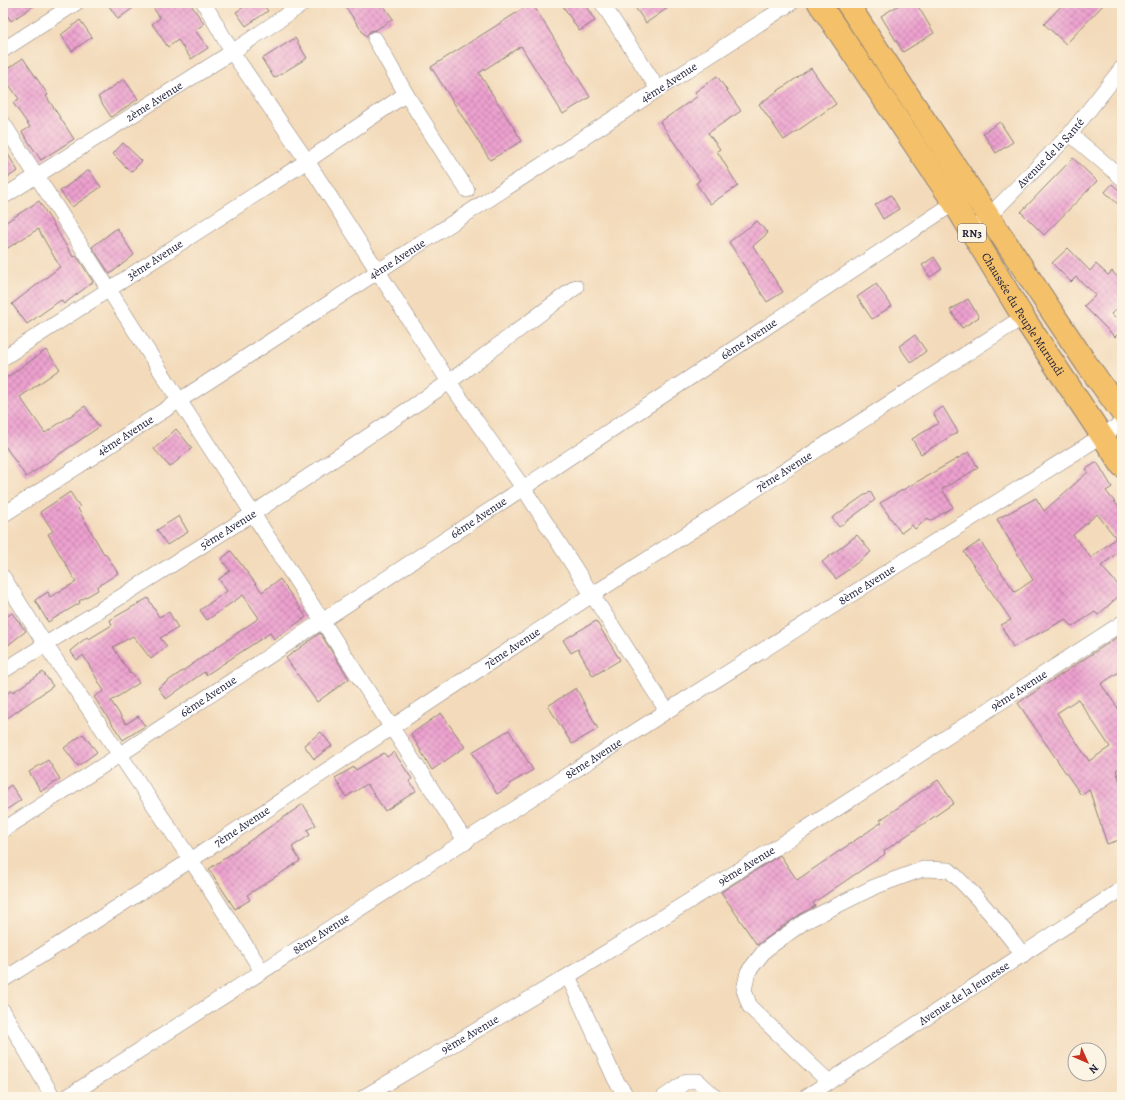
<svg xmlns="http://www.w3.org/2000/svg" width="1125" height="1100" viewBox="0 0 1125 1100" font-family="Alegreya,serif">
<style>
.building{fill:url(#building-cross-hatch);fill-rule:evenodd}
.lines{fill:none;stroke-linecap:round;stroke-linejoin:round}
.minor-casing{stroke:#8a7e7a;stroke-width:16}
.highway-casing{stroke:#8a7e7a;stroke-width:24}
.minor{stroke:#fff;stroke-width:15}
.highway{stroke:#f4c16b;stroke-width:22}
.labels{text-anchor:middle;stroke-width:4;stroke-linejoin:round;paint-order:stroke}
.shield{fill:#fcf5e5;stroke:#63616e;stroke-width:1}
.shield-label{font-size:11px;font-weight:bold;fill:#22223b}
.street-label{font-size:12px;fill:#22223b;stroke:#fcf5e5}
</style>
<defs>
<pattern id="building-cross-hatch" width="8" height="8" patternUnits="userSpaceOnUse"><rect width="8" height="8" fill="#eda0cf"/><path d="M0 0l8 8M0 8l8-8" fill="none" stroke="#c082a9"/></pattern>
</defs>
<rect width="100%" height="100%" fill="#fcf5e5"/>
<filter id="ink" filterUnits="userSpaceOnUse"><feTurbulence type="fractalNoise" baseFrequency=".025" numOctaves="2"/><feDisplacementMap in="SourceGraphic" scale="8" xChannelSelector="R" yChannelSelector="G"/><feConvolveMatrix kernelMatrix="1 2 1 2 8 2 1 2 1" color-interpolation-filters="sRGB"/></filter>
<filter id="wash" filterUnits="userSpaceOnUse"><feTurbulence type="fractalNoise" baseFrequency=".012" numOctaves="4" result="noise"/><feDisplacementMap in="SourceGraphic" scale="16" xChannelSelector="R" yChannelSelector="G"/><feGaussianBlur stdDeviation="0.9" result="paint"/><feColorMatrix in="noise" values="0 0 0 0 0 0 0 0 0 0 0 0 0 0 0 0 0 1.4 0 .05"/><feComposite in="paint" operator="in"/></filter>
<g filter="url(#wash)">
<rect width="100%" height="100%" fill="#f3daba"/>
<g id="blocks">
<!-- building -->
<g class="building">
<path d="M3,3H38L11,21L3,9Z"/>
<path d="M107,3H140L118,19Z"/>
<path d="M150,3H190L204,24L195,30L208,48L191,59L178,40L168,47L152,24L160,18Z"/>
<path d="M250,3H262L268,11L246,26L236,12Z"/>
<path d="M343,3H382L393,19L376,30L370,31L366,37Z"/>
<path d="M532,3L590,97L563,114L521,46L479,73L522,141L490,160L431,67Z"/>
<path d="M561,3H584L595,21L579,31Z"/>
<path d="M632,3H675L646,23Z"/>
<path d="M902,3H916L934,33L903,52L881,16Z"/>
<path d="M1064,3H1105L1066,44L1044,24Z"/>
<path d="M80,20L92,37L72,51L61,35Z"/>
<path d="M295,38L307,58L274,78L262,59Z"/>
<path d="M23,58L48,95L46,96L74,139L41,160L22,132L30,127L13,103L19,99L3,76V72Z"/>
<path d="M811,68L836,104L784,140L759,104Z"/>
<path d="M717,76L741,111L708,133L720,149L717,151L738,186L710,204L696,183L700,180L660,122L698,96L695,92Z"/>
<path d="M124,79L138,99L111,117L98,97Z"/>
<path d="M1000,122L1013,142L996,153L983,133Z"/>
<path d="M123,143L142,161L131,172L113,154Z"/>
<path d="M3,146L18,171L3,180Z"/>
<path d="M1073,158L1097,181L1044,235L1021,212Z"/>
<path d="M89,170L101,187L72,207L60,191Z"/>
<path d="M1112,184L1122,193V208L1105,192Z"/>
<path d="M891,195L899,209L883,219L875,205Z"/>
<path d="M39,201L73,257L76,256L78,258L93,282L64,304L61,300L27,324L12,304L60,267L38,229L3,251V224Z"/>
<path d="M757,221L768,233L753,246L783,292L767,302L729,242Z"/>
<path d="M117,228L134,255L110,274L92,247Z"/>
<path d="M1068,248L1090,271L1096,264L1108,275L1112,271L1122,282V304L1111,314L1122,325V330L1115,337L1084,306L1096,295L1076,277L1071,282L1052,263Z"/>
<path d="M934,257L942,269L930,277L922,265Z"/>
<path d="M876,284L892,306L872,319L857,297Z"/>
<path d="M968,299L979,317L962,328L950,310Z"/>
<path d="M915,335L926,351L911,363L899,346Z"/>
<path d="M46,350L60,369L20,397L45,433L85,406L99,427L26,477L3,443V380Z"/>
<path d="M943,407L958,432L921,454L912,439L939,423L933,413Z"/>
<path d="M176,429L192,448L170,467L154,449Z"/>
<path d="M969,452L978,468L942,489L953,507L930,521L928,518L915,529L912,525L901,533L880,503Z"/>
<path d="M1097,462L1112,487L1106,491L1122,511V549L1101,566L1122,589V593L1098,615L1095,612L1072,627L1066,619L1013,647L1001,625L1011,620L964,552L980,541L1015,592L1033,580L997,519L1036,498L1044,511L1088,472L1086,469ZM1097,514L1116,538L1091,558L1073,535Z"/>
<path d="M870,491L875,500L839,527L832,518Z"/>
<path d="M70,492L80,507L78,509L104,554L105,553L118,573L97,587L98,590L79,601L80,603L48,622L35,600L48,592L50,597L76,582L48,534L53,531L40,512Z"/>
<path d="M179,516L188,532L167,545L157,530Z"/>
<path d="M857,535L871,552L836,579L822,562Z"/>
<path d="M231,551L262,592L280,579L306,617L274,639L270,633L206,675L204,672L166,699L158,688L259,618L243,595L207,620L200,610L227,591L219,579L230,571L221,559Z"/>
<path d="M148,598L159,617L169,612L178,628L160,638L167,646L151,659L133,636L113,647L130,674L132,673L139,683L111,701L126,724L138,716L145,726L123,740L94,697L104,691L83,655L77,660L70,651L87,637L89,639L112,625L110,620Z"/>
<path d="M12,613L26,631L3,649V619Z"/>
<path d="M596,621L620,660L593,676L578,649L571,653L563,640Z"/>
<path d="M320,633L349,679L317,702L286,658Z"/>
<path d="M1122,634V670L1101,684L1122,714V766L1116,770L1122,788V839L1107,844L1089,789L1081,795L1018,703ZM1078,699L1110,747L1089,761L1057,713Z"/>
<path d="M43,672L53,686L3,721V696L12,690L13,692Z"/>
<path d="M576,688L598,729L572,744L548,706Z"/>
<path d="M441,713L465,747L432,770L411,734Z"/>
<path d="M509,730L533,770L509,784L510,786L497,794L472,752Z"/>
<path d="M321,732L332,746L314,759L304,745Z"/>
<path d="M83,734L97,752L78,766L64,748Z"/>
<path d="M394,752L412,779L409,781L416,791L385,811L367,784L346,797L335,778L354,767L356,770L384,753L387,757Z"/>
<path d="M48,760L60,779L41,791L29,772Z"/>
<path d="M938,780L954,803L884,851L885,854L813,903L815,906L799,915L757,945L721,892L780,855L797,880L882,822L880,820Z"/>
<path d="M11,785L21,800L3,812V791Z"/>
<path d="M303,804L316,825L307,830L310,835L292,847L300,861L247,895L250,900L235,909L209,869Z"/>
</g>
</g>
</g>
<g filter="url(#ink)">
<use href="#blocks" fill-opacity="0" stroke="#8a7e7a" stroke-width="1"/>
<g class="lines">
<defs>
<g id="minor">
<path d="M204,3L232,52L307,161L449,382L524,489L667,711"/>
<path d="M602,3L658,89"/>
<path d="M375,39L406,94L467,190"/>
<path d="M3,50L76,3"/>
<path d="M3,123L179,400L466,842"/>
<path d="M1070,134L1122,178"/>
<path id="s1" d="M3,197L232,52L304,3"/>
<path id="s2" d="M982,223L1070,134L1122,68"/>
<path id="s3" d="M3,358L307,161L406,94"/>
<path id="s4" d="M3,515L791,3"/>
<path d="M3,577L45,644L191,860L262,971"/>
<path id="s5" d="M3,671L254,513L449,382L576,287"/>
<path id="s6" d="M3,830L121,754L954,203"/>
<path d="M568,976L615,1079L627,1097"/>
<path id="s7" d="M3,980L191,860L592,595L1023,317"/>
<path d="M3,1011L53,1097"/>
<path d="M829,1082L750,1007L744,990L748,972L765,950L804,922L874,887L923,869L949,870C977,895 1000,924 1023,955"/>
<path id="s8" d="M67,1097L667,711L1122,423"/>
<path id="s9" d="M364,1097L568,976L804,830L1122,623"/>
<path d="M664,1097L687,1081H698L715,1097"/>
<path id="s10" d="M806,1097L1122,889"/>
</g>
<g id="highway">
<path id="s11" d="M819,3L954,203L1023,317L1122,466"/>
<path d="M847,3L1086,363L1122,413"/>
</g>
</defs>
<!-- minor casing -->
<use href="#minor" class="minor-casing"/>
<!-- highway casing -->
<use href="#highway" class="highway-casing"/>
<!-- minor -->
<use href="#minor" class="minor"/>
<!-- highway -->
<use href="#highway" class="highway"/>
</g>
</g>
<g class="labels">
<!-- shield labels -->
<rect class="shield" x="958" y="224" width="28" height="18" rx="3"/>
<g class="shield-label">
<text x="972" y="237">RN3</text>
</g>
<!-- street labels -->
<g class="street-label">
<text dy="4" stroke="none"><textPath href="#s4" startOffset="794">4ème Avenue</textPath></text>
<text dy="4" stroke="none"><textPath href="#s1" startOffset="179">2ème Avenue</textPath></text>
<text dy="4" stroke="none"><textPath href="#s2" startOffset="98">Avenue de la Santé</textPath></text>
<text dy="4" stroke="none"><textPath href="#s3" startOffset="181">3ème Avenue</textPath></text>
<text dy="4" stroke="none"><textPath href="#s4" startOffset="470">4ème Avenue</textPath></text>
<text dy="4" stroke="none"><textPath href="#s11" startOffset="372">Chaussée du Peuple Murundi</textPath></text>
<text dy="4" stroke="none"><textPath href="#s6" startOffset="893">6ème Avenue</textPath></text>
<text dy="4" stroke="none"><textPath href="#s4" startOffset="146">4ème Avenue</textPath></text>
<text dy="4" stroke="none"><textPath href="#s7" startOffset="932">7ème Avenue</textPath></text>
<text dy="4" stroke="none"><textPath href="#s6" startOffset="569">6ème Avenue</textPath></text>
<text dy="4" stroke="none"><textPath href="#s5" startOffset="266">5ème Avenue</textPath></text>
<text dy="4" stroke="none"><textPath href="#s8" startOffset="950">8ème Avenue</textPath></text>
<text dy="4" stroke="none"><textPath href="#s7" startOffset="608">7ème Avenue</textPath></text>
<text dy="4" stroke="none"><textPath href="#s9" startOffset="771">9ème Avenue</textPath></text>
<text dy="4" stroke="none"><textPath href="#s6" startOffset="245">6ème Avenue</textPath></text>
<text dy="4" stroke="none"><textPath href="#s8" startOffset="626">8ème Avenue</textPath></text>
<text dy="4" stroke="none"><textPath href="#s7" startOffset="284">7ème Avenue</textPath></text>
<text dy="4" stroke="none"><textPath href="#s9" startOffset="447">9ème Avenue</textPath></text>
<text dy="4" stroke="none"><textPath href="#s8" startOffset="302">8ème Avenue</textPath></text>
<text dy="4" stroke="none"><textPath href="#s10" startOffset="189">Avenue de la Jeunesse</textPath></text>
<text dy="4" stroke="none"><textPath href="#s9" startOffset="123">9ème Avenue</textPath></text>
</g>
</g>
<!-- margin -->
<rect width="1125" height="1100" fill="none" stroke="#fcf5e5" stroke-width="16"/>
<!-- north arrow -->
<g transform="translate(1087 1062) rotate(135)"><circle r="19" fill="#fcf5e5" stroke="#a5a1a1"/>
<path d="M0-3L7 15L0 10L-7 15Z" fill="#c8321e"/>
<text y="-6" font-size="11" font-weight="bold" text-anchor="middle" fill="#22223b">N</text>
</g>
</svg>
